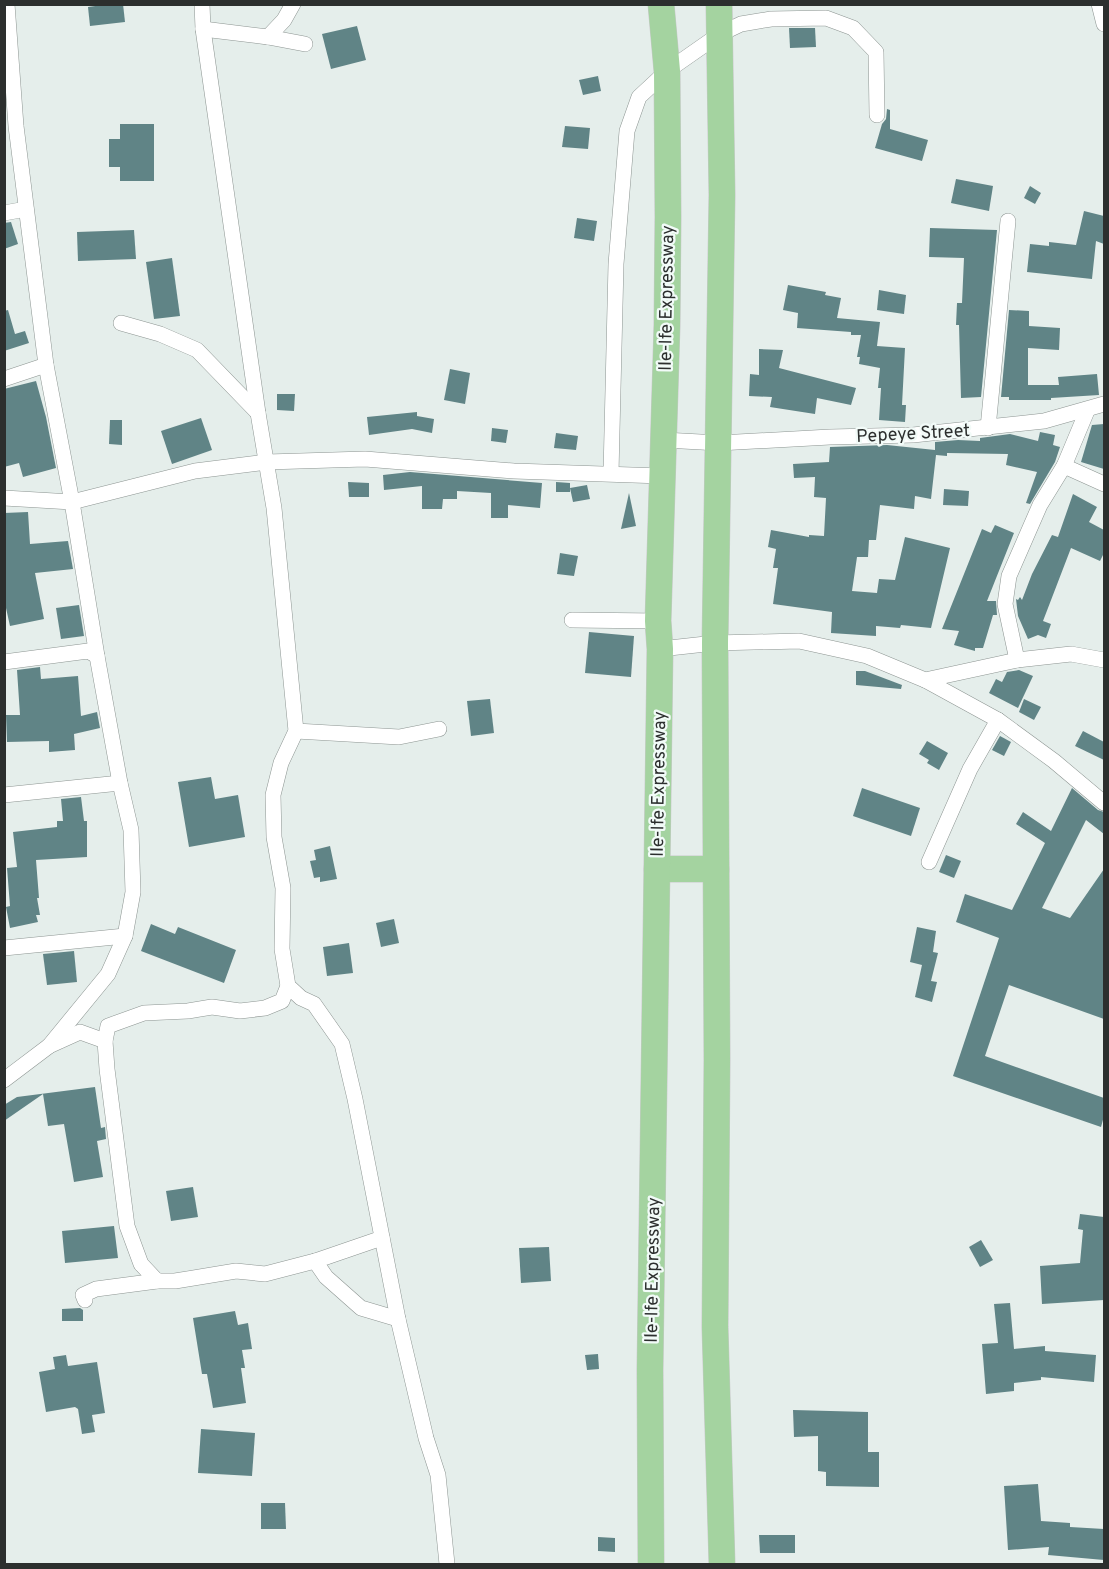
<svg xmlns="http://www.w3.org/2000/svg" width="1109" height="1569" viewBox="0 0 1109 1569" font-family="Overpass,sans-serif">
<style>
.building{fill:#608486}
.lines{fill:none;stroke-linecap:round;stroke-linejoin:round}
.minor-casing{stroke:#8d9592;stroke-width:16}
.trunk-casing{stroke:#c8c9c9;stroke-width:27}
.minor{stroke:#fff;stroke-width:15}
.trunk{stroke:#a4d3a0;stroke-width:26}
.labels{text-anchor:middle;stroke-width:4.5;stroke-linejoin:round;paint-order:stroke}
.street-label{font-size:18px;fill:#2c2f2e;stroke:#f2fbf8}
</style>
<rect width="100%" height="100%" fill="#e5eeeb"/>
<!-- building -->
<g class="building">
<path d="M110,4H123L125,22L90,26L88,7Z"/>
<path d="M357,26L366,60L331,69L322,34Z"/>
<path d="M789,28H815L816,47L790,48Z"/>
<path d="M598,76L601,91L583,95L579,80Z"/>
<path d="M887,109L890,110V129L928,140L922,161L875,148L882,124L886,119Z"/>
<path d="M120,124H154V181H120V167H109V139H120Z"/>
<path d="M565,126L590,128L588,149L562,147Z"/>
<path d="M956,179L993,186L989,211L951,203Z"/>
<path d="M1030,186L1041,193L1035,204L1024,198Z"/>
<path d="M1084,211L1104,216V244L1096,241L1092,279L1027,272L1030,244L1049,246V242L1076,245Z"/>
<path d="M577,218L597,221L594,241L574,238Z"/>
<path d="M11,222L18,244L4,249V223Z"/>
<path d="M930,228L997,230L981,397L961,398L959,325H956L957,303H962L964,258L929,257Z"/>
<path d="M134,230L136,259L78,261L77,232Z"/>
<path d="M172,258L180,316L154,319L146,262Z"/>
<path d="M788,285L826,292L825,295L841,298L837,318L880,322L877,346L905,348L902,405H906L905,422L879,420L881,388H878L880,368L859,364L860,357H857L861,335H851V332L797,328L798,313L783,310Z"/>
<path d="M879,290L906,295L904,314L877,310Z"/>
<path d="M8,310L15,334L25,331L29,343L4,351V311Z"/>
<path d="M1009,310L1029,311V326L1060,328L1059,350L1028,348V385H1059L1058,377L1097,374L1099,395L1051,398V400H1009V397H1001Z"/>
<path d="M759,349L783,350L779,368L856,388L851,405L817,398L815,414L770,407L772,397L749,396L750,374L759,375Z"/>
<path d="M450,369L470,373L465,404L444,400Z"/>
<path d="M36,381L46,417L56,468L23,477L19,463L4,467V389Z"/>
<path d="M277,394H295L294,411L277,410Z"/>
<path d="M417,412V416L434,419L432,433L412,429L369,435L367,417Z"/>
<path d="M201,418L212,450L172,464L161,431Z"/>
<path d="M110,420H122V445L109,444Z"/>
<path d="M1104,424V469L1081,462L1092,425Z"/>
<path d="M492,428L508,430L506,443L491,441Z"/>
<path d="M1040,432L1055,435L1053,445L1060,447L1055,462L1030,504L1026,503L1037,472L1006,465L1008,454L947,453V456L936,455L931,499L915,496L914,509L880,505L876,540H869L868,557H857L852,591L877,593L879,579L895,580L905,537L950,548L931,628L901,625L900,628L876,626V636L831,633L832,612L773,604L778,568H773L776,549L768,547L771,530L809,537V535L824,536L826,498L814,497L815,477L794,478L793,464L829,462L830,447L887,445L935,450V442L958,440L980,441V438L1010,434L1038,441Z"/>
<path d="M556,433L578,436L576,450L554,448Z"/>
<path d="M410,472L542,483L540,508L508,505V518H491V493L457,491V499H443L442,509H422V486L384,490L383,475Z"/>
<path d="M348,482L369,483V497H349Z"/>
<path d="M556,482L570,483V492H556Z"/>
<path d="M587,485L590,499L573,502L570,488Z"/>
<path d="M944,489L969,491L968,506L943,505Z"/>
<path d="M629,493L636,526L621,529Z"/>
<path d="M1073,494L1097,507L1089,522L1104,530V553L1100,561L1071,548L1043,621L1051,624L1046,638L1038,635L1028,639L1018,616L1016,599L1018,600L1020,597L1022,600L1032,574L1052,535L1058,537Z"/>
<path d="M28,512L30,544L68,541L73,569L35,573L44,619L10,626L4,599V513Z"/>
<path d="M995,525L1014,533L987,601H996L997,615H993L983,648H975V651L954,645L959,631L942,629L982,529L991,533Z"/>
<path d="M560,553L578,556L574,576L557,574Z"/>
<path d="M79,605L84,636L61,639L56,608Z"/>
<path d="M589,632L634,636L631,677L585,673Z"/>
<path d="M40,667L41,679L78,676L81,716L97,712L100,728L74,734L75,750L49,752V741L7,742L6,715H20L17,670Z"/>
<path d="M1019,670L1033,676L1018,708L989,693L996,679L1002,682L1007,672Z"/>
<path d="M856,671H865L902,685L901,689L856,685Z"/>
<path d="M490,699L494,733L471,736L467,701Z"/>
<path d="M1024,699L1041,707L1034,720L1019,712Z"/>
<path d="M1083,731L1104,742V760L1075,746Z"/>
<path d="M1000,736L1011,742L1004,756L992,750Z"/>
<path d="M927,741L948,753L939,770L927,763L929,760L919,754Z"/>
<path d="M211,777L215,799L238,795L245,837L189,847L178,782Z"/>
<path d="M862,788L920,808L911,836L853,816Z"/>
<path d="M1072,788L1098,810L1104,812V834L1086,820L1042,908L1070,918L1104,869V1019L1009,985L985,1056L1104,1098V1116L1101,1127L953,1076L999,938L956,922L965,894L1012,910L1045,843L1016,824L1023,812L1051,831Z"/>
<path d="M81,797L84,821H87V857L36,860L39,898H37L40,915H36L38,922L10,928L6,907L10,906L7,868L17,867L13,832L57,827V821H63L61,799Z"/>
<path d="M330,846L337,879L320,882V877L314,878L310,861L316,860L314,850Z"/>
<path d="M946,855L961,861L954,878L939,872Z"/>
<path d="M394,919L399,943L381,947L376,923Z"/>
<path d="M151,924L175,934L178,927L236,950L224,983L141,951Z"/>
<path d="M917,927L936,931L933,952L938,953L931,981L937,982L932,1002L915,997L922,965L910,962Z"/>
<path d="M349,943L353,973L327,976L323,947Z"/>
<path d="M74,951L77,982L47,985L43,954Z"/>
<path d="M95,1087L101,1128L105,1127L106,1139L97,1141L103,1177L74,1182L64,1124L48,1126L43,1094L4,1121V1105L17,1097Z"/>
<path d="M193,1187L198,1217L171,1221L166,1191Z"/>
<path d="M1080,1214L1104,1217V1300L1042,1304L1040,1266L1080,1263L1083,1230L1078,1229Z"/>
<path d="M114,1226L118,1258L65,1263L62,1231Z"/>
<path d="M981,1240L993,1260L980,1267L969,1247Z"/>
<path d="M549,1247L551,1281L521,1283L519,1248Z"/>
<path d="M1010,1303L1014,1349L1045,1346V1351L1096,1355L1094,1382L1041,1377V1380L1014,1383V1391L986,1394L982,1344L998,1343L994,1304Z"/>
<path d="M80,1308L83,1310V1321H62V1309Z"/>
<path d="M235,1311L238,1325L248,1323L252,1349L242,1350L245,1368H241L246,1403L213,1408L207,1374H202L193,1318Z"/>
<path d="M598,1354L599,1369L587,1370L585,1355Z"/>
<path d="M66,1355L68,1366L97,1362L105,1413L92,1415L95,1432L82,1434L78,1409L75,1407L46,1412L39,1372L55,1369L53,1357Z"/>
<path d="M793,1410L868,1412V1452H879V1487L826,1486V1472L818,1471V1436L794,1437Z"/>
<path d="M201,1429L255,1433L252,1476L198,1473Z"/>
<path d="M1038,1484L1041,1521L1070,1523V1527L1104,1529V1560L1048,1555L1049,1547L1008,1550L1004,1486Z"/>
<path d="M261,1503H285L286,1529H261Z"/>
<path d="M759,1535H795V1553H760Z"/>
<path d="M598,1537L615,1538V1552L598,1551Z"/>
</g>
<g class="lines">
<defs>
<g id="minor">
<path d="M7,4L16,126L46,365L72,502L97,656L120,783L131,830L133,892L125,936L108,974L49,1046"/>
<path d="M202,4L203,29L258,413L274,508L296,731L281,763L273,795L274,837L283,888L282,949L288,986L301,998L314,1004L342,1044L355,1099L398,1319L426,1438L438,1475L447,1564"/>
<path d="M1099,4L1104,24"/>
<path d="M203,29L268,37L305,44"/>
<path d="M268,37L284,20L293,4"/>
<path d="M4,213L26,209"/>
<path d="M121,323L160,334L197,350L258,413"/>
<path d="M4,379L46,365"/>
<path d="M988,428L1008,221"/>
<path d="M664,440L719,443L830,437L913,435L1044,421L1104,404"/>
<path d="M1064,466L1104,484"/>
<path d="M611,473L616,264L627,131L639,97L667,71L720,34L741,24L771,19L826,18L853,28L876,52L877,115"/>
<path d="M4,498L72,502L195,471L267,462L365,459L514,471L662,476"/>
<path d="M572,620L658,621"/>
<path d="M660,649L715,643L799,641L867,656L925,680L1017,660L1071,654L1104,660"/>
<path d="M1017,660L1005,604L1009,576L1040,505L1064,466L1087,411"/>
<path d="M4,662L88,651L97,656"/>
<path d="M925,680L998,720L1054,761L1104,803"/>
<path d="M296,731L399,737L439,729"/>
<path d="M4,795L120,783"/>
<path d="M929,862L970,769L998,720"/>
<path d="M4,948L125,936"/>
<path d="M4,1080L49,1046L80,1032L105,1041"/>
<path d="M382,1238L315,1261L326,1277L361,1308L398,1319"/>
<path d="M157,1281L141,1264L127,1226L107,1069L105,1041L108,1026L144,1013L188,1011L212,1007L240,1011L265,1008L282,1001L288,986"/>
<path d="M85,1300L83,1295L96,1289L157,1281H175L236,1271L265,1274L315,1261"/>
</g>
<g id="trunk">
<path d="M719,4L722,195L715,643L717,1060L715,1327L722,1564"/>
<path d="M657,869H716"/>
<path d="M651,1564L650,1370L660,649L658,621L667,325L668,217L667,71L661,4"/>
</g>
</defs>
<!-- minor casing -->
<use href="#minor" class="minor-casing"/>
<!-- trunk casing -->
<use href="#trunk" class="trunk-casing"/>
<!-- minor -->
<use href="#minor" class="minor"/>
<!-- trunk -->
<use href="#trunk" class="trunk"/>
</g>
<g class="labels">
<!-- street labels -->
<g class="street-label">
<text transform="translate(666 298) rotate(-89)" y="6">Ile-Ife Expressway</text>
<text transform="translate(913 433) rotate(-3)" y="6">Pepeye Street</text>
<text transform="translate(658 784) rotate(-89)" y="6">Ile-Ife Expressway</text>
<text transform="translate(652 1270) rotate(-89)" y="6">Ile-Ife Expressway</text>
</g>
</g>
<!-- border -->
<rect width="1109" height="1569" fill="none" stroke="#2c2f2e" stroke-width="12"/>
</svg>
